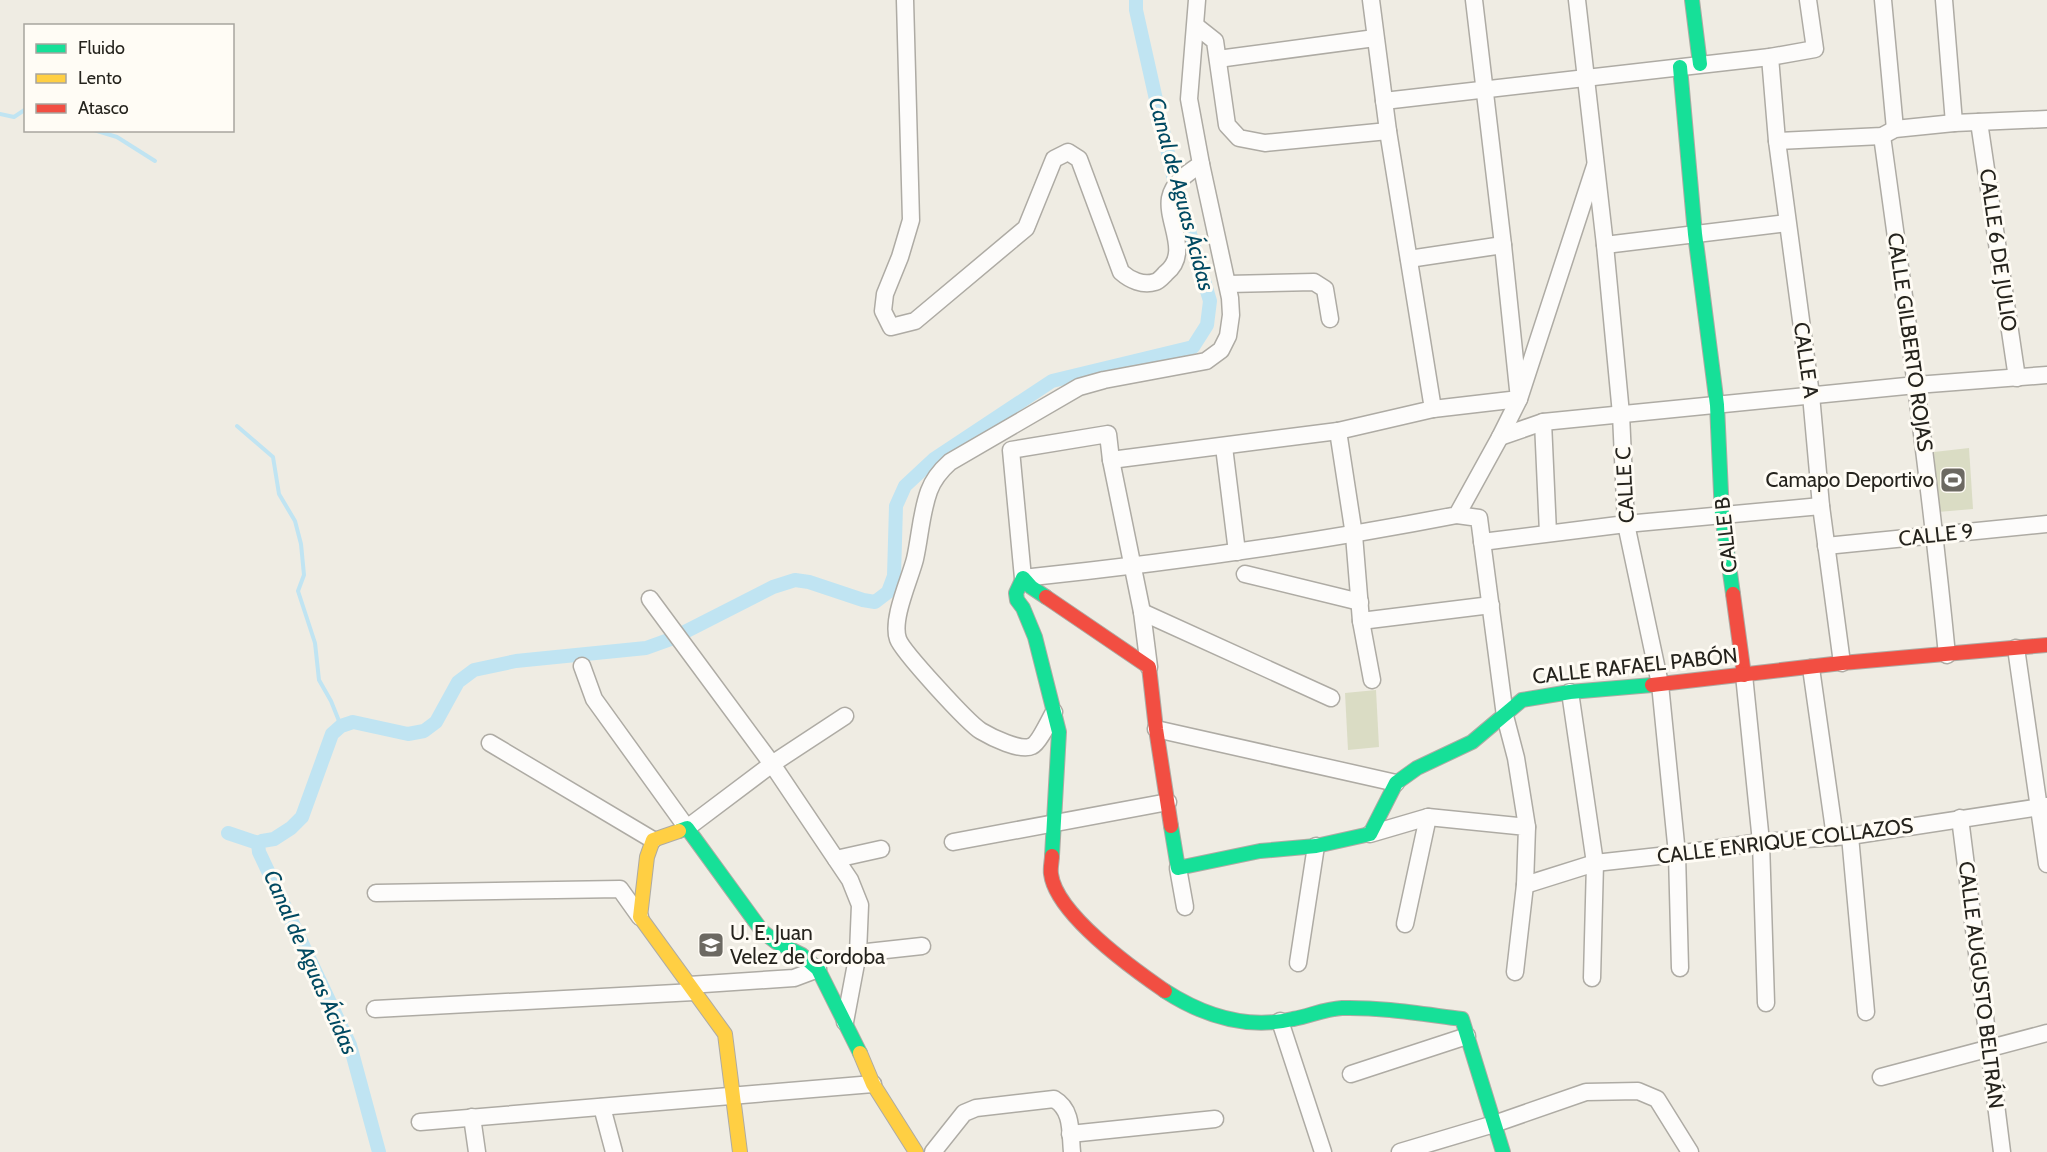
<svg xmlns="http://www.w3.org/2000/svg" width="2047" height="1152" viewBox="0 0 2047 1152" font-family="Cabin,sans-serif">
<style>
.green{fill:#dadcc4}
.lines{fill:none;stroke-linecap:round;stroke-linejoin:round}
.stream{stroke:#c0e4f2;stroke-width:4}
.canal{stroke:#c0e4f2;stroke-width:14}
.street-casing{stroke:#aeaba4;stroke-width:19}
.fast-casing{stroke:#aeaba4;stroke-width:16}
.slow-casing{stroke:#aeaba4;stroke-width:16}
.jam-casing{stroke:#aeaba4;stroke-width:16}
.street{stroke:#fdfcfb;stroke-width:16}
.fast{stroke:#16e098;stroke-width:14}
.slow{stroke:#ffcf43;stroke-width:14}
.jam{stroke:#f24e42;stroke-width:14}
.labels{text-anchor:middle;stroke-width:6;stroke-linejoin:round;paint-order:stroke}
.street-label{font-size:21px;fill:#25231d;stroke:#fffcf5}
.poi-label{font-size:21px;fill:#25231d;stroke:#fffcf5;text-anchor:end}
.water-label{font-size:22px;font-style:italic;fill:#004961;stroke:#fffcf5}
</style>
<rect width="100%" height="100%" fill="#efece3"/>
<!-- green -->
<g class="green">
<path d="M1969,448L1973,509L1938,512L1934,452Z"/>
<path d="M1376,690L1379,747L1348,750L1345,693Z"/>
</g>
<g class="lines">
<!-- stream -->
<g class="stream">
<path d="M0,114L14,117L26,109"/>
<path d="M94,130L117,137L155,161"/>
<path d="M237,426L273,457L279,494L295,521L301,544L304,575L298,591L315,643L319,680L331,701L341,726"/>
</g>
<!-- canal -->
<g class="canal">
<path d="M228,833L258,843"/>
<path d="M379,1152L350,1045L259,852L258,843L262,841L274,839L291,828L302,817L332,734L341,726L353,722L408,734L424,731L436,722L458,682L474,670L516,661L646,648L671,639L773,587L795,580L809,582L863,600L875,602L888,592L894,576L896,506L905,486L934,459L1052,381L1193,347L1207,325L1210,301L1174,180L1136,10V0"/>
</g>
<defs>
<g id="street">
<path d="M905,0L911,220L900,257L885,294L883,311L891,327L915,321L1026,228L1054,159L1068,152L1079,159L1121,272C1130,280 1143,286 1155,282C1159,281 1163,276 1166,273C1191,253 1166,222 1170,198C1173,182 1189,172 1201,164L1189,99L1197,0"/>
<path d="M1371,0L1388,131L1433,409L1338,431L1111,460L1108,434L1011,450L1023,578C1168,563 1313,543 1457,515L1500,437L1519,399L1595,166"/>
<path d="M1577,0L1605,245L1621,414L1626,524L1660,684L1677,854L1680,968"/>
<path d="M1883,0L1895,129"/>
<path d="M1944,0L1954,123"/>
<path d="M1196,26L1215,41L1227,125L1239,138L1265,143L1388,131"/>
<path d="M1770,57L1777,141L1811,395L1821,506L1842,663"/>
<path d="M1218,59L1375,38"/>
<path d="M1384,101L1770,57L1815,49L1808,0"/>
<path d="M1979,122L2017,378"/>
<path d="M1882,136C1906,309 1930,481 1947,655"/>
<path d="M1777,141L1882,136L1895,129L1954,123L2047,119"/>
<path d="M1605,245L1787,223"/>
<path d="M1409,259L1503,245"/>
<path d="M1228,284L1314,282L1325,289L1330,319"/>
<path d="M1433,409L1519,399L1503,245L1474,0"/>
<path d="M1543,422L1548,533"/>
<path d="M1338,431L1354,535L1361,621L1372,680"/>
<path d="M1500,437L1543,422L1916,385L2047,375"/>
<path d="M1224,447L1237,552"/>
<path d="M1111,460L1142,612L1149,667"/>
<path d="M1457,515L1479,518L1505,716L1516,758L1527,827"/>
<path d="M1482,542L1626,524L1821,506"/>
<path d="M1826,546L2047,524"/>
<path d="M1245,574L1360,602"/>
<path d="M650,599L772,764L850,880L860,905L858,953L845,1022"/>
<path d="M1142,612L1331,698"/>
<path d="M1361,621L1491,605"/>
<path d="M2016,648L2047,864"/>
<path d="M582,666L594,699L687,828L772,764L845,716"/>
<path d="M1811,668L1835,837"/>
<path d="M1744,675L1761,842L1766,1003"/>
<path d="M1570,692L1595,863L1592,978"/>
<path d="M1054,712C1050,719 1039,743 1032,746C1021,752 991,737 981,731C968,723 902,651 898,639C891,619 910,579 915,559C920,537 921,513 929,491C933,480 941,470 950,462L1079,387L1104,380L1206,361L1221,350L1228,336L1231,315L1230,298L1201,164"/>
<path d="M1156,729L1396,783"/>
<path d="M490,743L653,840"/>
<path d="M1960,818L2002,1152"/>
<path d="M1370,834L1428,817L1527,827L1525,885L1515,972"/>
<path d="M1850,836L1866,1012"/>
<path d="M953,842L1168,802"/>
<path d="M836,859L881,849"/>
<path d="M1178,868L1185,907"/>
<path d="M1525,885L1595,863L1677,854L1761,842L1850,836L2047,806"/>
<path d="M376,893L620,889L640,917"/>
<path d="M1405,924L1428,817"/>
<path d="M858,953L922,946"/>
<path d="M1298,963L1316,846"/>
<path d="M689,985L794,978L818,969"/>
<path d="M375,1009L694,992"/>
<path d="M1280,1021L1323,1152"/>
<path d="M1351,1074L1467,1036"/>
<path d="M1881,1077L2047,1033"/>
<path d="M602,1107L614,1152"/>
<path d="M472,1117L477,1152"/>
<path d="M420,1122L873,1084"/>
<path d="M1070,1134L1215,1119"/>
<path d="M933,1152L964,1113L976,1108L1054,1099C1073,1110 1070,1132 1072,1152"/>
<path d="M1400,1152L1494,1124L1586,1092L1638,1091L1657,1099L1690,1152"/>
</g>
<g id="fast">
<path d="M1692,0L1700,64"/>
<path d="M1680,67L1695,234L1717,405L1722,515L1733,594"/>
<path d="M1046,597L1031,587L1023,578L1016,593L1017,600L1023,608L1035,637L1059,732L1052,856"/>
<path d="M1171,826L1178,868L1260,851L1316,846L1370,834L1396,783L1417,768L1472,742L1522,700L1570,692L1652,685"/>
<path d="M679,831L687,828L762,931L776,942L802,955L818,969L860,1053"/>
<path d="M1165,991C1204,1016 1247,1030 1293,1019C1310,1016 1324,1009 1342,1008C1382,1007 1422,1014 1462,1019L1503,1152"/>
</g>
<g id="slow">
<path d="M679,831L653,840L647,857L640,917L725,1034L740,1152"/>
<path d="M860,1053L873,1084L916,1152"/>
</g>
<g id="jam">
<path d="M1733,594L1744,675"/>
<path d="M1046,597L1149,667L1156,729L1171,826"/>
<path d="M1652,685L1842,663L2047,645"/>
<path d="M1052,856C1052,861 1050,868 1051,874C1056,914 1133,969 1165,991"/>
</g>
</defs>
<!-- street casing -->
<use href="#street" class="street-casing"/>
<!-- fast casing -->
<use href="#fast" class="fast-casing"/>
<!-- slow casing -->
<use href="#slow" class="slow-casing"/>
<!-- jam casing -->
<use href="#jam" class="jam-casing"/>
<!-- street -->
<use href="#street" class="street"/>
<!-- fast -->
<use href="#fast" class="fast"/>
<!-- slow -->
<use href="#slow" class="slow"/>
<!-- jam -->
<use href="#jam" class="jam"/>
</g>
<!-- icons -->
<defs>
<symbol id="stadium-square" viewBox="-11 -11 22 22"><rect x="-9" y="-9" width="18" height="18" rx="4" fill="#6c6962" stroke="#fffcf5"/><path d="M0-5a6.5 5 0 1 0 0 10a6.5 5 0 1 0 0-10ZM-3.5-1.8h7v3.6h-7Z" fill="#fff"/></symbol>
<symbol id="school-square" viewBox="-11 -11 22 22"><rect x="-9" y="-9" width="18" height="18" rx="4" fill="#6c6962" stroke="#fffcf5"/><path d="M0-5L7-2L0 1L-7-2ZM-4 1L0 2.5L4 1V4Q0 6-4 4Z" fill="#fff"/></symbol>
</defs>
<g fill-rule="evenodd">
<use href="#stadium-square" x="1938" y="465" width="30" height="30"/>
<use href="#school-square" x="696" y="930" width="30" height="30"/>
</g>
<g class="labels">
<!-- street labels -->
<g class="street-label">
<text transform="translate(1998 250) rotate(82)" y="7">CALLE 6 DE JULIO</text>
<text transform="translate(1910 342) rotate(82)" y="7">CALLE GILBERTO ROJAS</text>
<text transform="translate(1806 360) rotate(82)" y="7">CALLE A</text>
<text transform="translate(1625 485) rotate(-93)" y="7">CALLE C</text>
<text transform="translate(1726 535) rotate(-96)" y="7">CALLE B</text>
<text transform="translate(1936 535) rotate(-6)" y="7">CALLE 9</text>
<text transform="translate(1635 666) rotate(-6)" y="7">CALLE RAFAEL PABÓN</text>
<text transform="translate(1785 841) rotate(-7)" y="7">CALLE ENRIQUE COLLAZOS</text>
<text transform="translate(1981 985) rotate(83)" y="7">CALLE AUGUSTO BELTRÁN</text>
</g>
<!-- poi labels -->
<g class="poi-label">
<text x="1934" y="487">Camapo Deportivo</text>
<text x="730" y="940" text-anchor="start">U. E. Juan<tspan x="730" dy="24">Velez de Cordoba</tspan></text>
</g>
<!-- water labels -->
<g class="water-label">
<text transform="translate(1182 194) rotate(75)" y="8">Canal de Aguas Ácidas</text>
<text transform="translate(311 962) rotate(66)" y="8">Canal de Aguas Ácidas</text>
</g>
</g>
<!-- legend -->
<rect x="24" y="24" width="210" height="108" fill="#fffcf5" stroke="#a8a59f" stroke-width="1.5"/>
<rect x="36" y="44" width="30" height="9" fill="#16e098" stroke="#a8a59f" stroke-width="1.5"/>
<text x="78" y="54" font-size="18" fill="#25231d">Fluido</text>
<rect x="36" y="74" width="30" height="9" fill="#ffcf43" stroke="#a8a59f" stroke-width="1.5"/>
<text x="78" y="84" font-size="18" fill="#25231d">Lento</text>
<rect x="36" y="104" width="30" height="9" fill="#f24e42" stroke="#a8a59f" stroke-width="1.5"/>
<text x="78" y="114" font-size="18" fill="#25231d">Atasco</text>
</svg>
